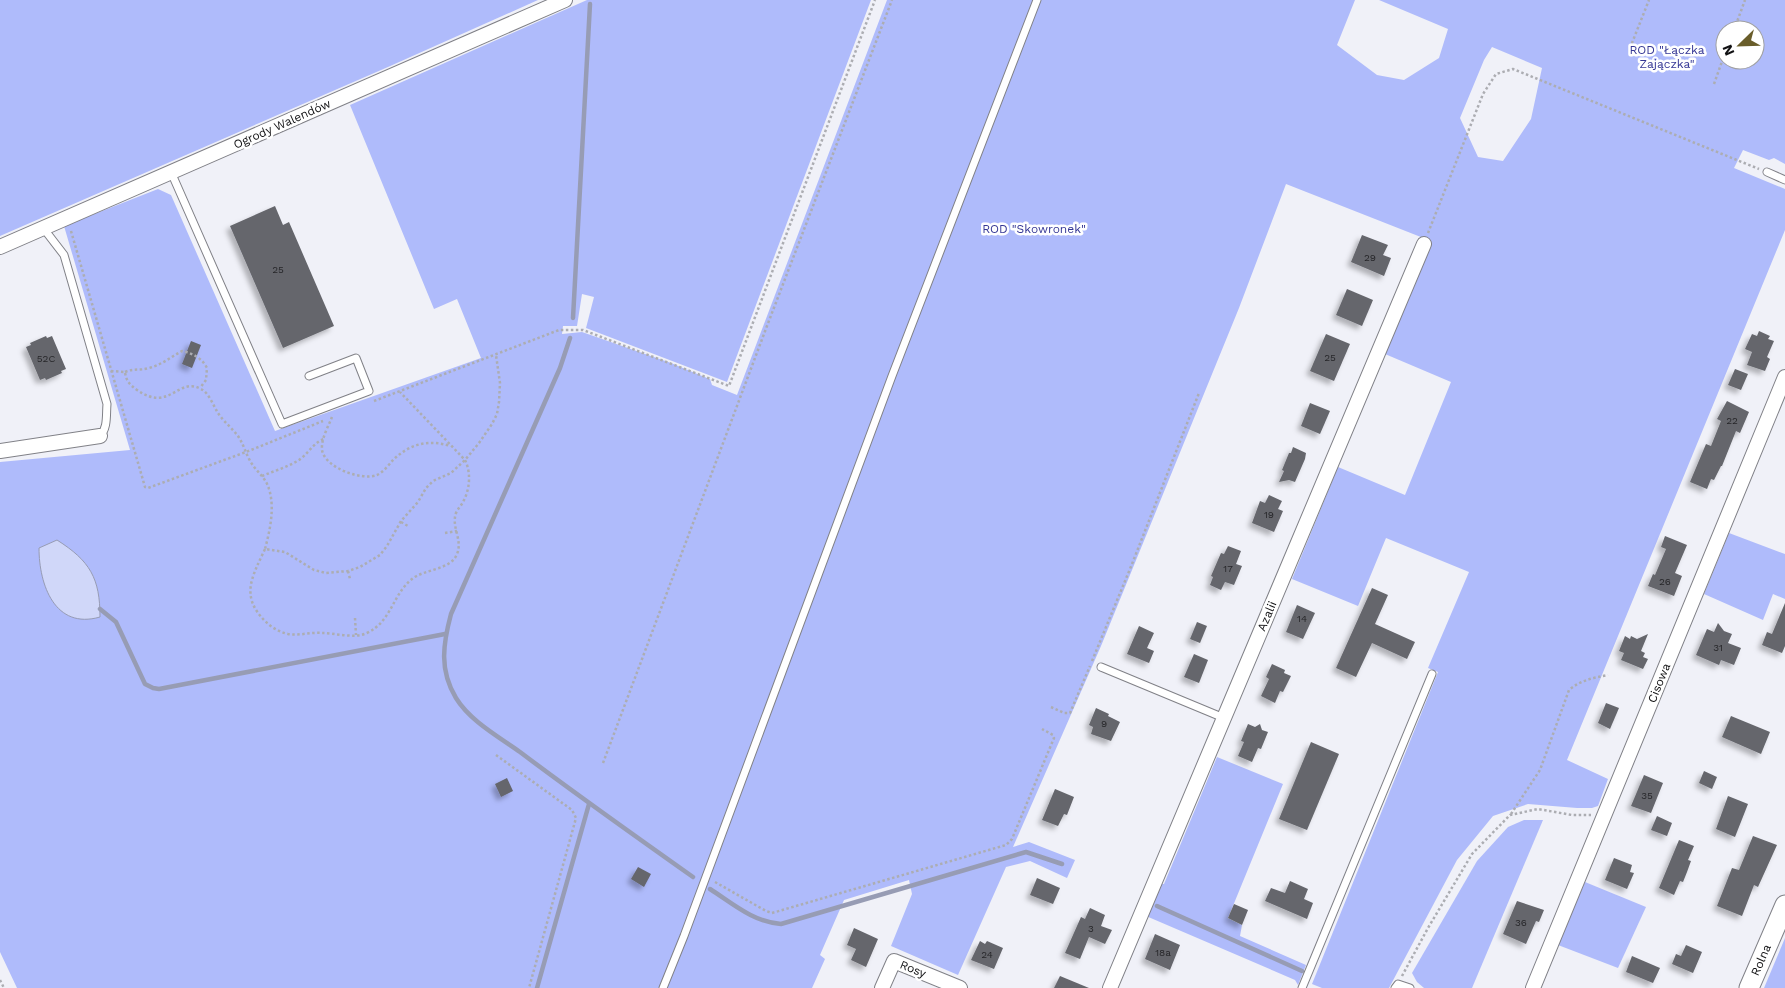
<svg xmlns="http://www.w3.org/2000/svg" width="1785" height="988" viewBox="0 0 1785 988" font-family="'Work Sans',sans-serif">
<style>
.green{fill:#afbbfb;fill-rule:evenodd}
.water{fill:#d0d7f9;stroke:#979cb4}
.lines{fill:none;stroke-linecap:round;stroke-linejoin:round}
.stream{stroke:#979cb4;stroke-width:4.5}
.building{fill:#65666c;filter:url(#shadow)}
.lane-casing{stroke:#808187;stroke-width:9}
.street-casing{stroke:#808187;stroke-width:16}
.secondary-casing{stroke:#808187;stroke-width:21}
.path{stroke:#acadb2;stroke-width:2.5;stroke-dasharray:2.5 2.5;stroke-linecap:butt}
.lane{stroke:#fff;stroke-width:7}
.street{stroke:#fff;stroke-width:14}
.secondary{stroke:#fff;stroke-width:19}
.labels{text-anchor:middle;stroke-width:5;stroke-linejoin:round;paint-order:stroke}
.number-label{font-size:10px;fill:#262629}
.park-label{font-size:12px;fill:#353795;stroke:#fff}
.street-label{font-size:12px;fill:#111113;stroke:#fff}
</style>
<defs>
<filter id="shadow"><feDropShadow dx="-4" dy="4" stdDeviation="2.5" flood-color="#0004"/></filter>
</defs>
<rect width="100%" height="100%" fill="#f0f1f8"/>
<!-- green -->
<g class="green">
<path d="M0,0H538L388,67L0,236Z"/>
<path d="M587,0H871L727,382L586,328L594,297L582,294L577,326H563L562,334L582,332L671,363L707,378L710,379L712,385L737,395L887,0H1355L1337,45L1377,75L1404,80L1439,58L1448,29L1379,0H1785V164L1774,158L1769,160L1743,150L1734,168L1785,189V230L1567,760L1608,779L1598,806L1592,808H1577L1528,804L1493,816L1457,860L1389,988H1322L1312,984L1438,672L1428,668L1469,572L1386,538L1358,606L1292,579L1338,467L1405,495L1451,382L1385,354L1431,241L1286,184L1239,308L1101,646L1013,847L1029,842L1075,860L1067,878L1030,861L1006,867L958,975L891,946L912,894L909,880L844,900L820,955L825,959L812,988H17L0,952V462L130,450L64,226L158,189L171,195L275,431L481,358L457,299L434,309L350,105ZM1725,30H1755V60H1725ZM1492,47L1542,68L1531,119L1503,161L1478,157L1460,118L1484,60Z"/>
<path d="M1729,533L1785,554V599L1773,594L1763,620L1704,594Z"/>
<path d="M1217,757L1283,784L1228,918L1242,925L1240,936L1306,965L1298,985L1295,980L1146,916L1160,884H1164Z"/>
<path d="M1524,820H1543L1472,988H1424L1417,982L1412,973L1477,861L1508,827Z"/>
<path d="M1585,882L1646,907L1618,968L1558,945Z"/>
<path d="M1785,938V988H1764Z"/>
</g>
<!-- water -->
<path class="water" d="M57,540C90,561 100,578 100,617C55,630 39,585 39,548Z"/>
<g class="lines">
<!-- stream -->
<g class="stream">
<path d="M573,318L590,4"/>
<path d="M570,338L560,368L451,614C443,644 439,670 456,698C470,721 499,737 520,752C577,795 635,836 693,877"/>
<path d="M100,609L116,622L145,684L153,688L159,689L445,634"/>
<path d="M710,889C732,903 753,922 781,924L1026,852L1062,864"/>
<path d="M1157,906L1302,971"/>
<path d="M537,988L589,804"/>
</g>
</g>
<!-- building -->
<g class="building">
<path d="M275,206L283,225L289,222L334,326L283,348L230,226Z"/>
<path d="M1362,235L1388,245L1383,255L1391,258L1384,276L1351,262Z"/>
<path d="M1347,289L1373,300L1362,326L1336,315Z"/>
<path d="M1759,331L1770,336L1768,339L1774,341L1767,357L1770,359L1765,371L1747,365L1752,352L1745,349L1752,334L1757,336Z"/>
<path d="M1326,334L1350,344L1334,381L1310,371Z"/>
<path d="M46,336L47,338L52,336L66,369L61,371L62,373L46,380L45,378L40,380L26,347L31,345L30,343Z"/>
<path d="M191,341L201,345L192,368L182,364Z"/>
<path d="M1735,369L1748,374L1741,390L1728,385Z"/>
<path d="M1727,401L1749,412L1740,433L1736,431L1722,466H1721L1714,480L1711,479L1707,489L1690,482L1706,444L1711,446L1721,421L1717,419Z"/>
<path d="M1310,403L1330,411L1320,434L1301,426Z"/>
<path d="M1293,447L1306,453L1305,459L1295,482L1289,480L1279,482L1284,471L1282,470L1289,453H1291Z"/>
<path d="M1269,495L1282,501L1278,509L1283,511L1274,532L1252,523L1260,501L1265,503Z"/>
<path d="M1665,536L1687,545L1675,573L1682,576L1674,596L1648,586L1653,574L1655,575L1666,549L1661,547Z"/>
<path d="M1228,546L1241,551L1236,564L1242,566L1234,585L1225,582L1221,590L1210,585L1213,577L1211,576L1221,553L1224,554Z"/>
<path d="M1372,588L1388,595L1375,624L1415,642L1407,659L1372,643L1356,677L1336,668Z"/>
<path d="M1785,603V646L1782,653L1762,645L1767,632L1772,634Z"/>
<path d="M1297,605L1315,613L1303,639L1286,632Z"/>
<path d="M1197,622L1207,626L1200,643L1190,639Z"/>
<path d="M1718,623L1724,631L1732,634L1728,643L1741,648L1734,665L1721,660L1719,665L1696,655L1707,629L1714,632Z"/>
<path d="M1139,626L1154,633L1147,648L1154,651L1149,663L1127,654Z"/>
<path d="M1648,634L1641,651L1645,653L1643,657L1648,659L1643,669L1621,660L1624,653L1619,651L1625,636L1630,639L1631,636L1637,639Z"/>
<path d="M1194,654L1208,660L1199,683L1184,677Z"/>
<path d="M1272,664L1285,670L1284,673L1291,676L1283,692L1280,691L1275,703L1261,696L1269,679L1266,677Z"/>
<path d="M1606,703L1619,708L1610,729L1598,723Z"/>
<path d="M1096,708L1109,714L1108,716L1120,722L1111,741L1091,734L1093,727L1089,725Z"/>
<path d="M1731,716L1770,732L1761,754L1722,737Z"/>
<path d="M1248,724L1255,727L1260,724L1262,730L1268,732L1261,749L1258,748L1252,762L1238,756L1244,742L1241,741Z"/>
<path d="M1311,742L1339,754L1307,830L1279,819Z"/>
<path d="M1704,771L1717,777L1712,789L1699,783Z"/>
<path d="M1644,775L1663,783L1651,813L1631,806Z"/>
<path d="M507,778L513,791L501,797L495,784Z"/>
<path d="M1055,789L1074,797L1067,815L1064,814L1058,826L1042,820Z"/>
<path d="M1728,796L1748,804L1735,837L1716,829Z"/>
<path d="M1657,816L1672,823L1667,836L1651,830Z"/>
<path d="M1753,836L1777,845L1758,887L1754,885L1742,916L1717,906L1732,868L1739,870Z"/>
<path d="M1679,840L1694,846L1688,860L1691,861L1687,872L1683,882L1680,881L1674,895L1659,888Z"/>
<path d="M1614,858L1632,865L1630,872L1634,873L1627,889L1605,880Z"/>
<path d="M638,867L651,874L644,887L631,879Z"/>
<path d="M1037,878L1060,888L1053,904L1030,895Z"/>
<path d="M1290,881L1308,889L1304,899L1313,903L1307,919L1265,901L1271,888L1285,893Z"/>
<path d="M1517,901L1544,910L1539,922L1536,921L1526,944L1503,934Z"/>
<path d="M1234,904L1248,910L1242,925L1228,918Z"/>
<path d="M1090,908L1105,915L1101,926L1112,930L1105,944L1089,937L1080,959L1065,953L1081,917L1085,919Z"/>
<path d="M854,928L878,939L866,967L851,960L856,949L847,945Z"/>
<path d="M1155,934L1180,945L1170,970L1145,959Z"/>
<path d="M980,941L985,944L987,941L1003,948L994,969L971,960Z"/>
<path d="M1686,945L1702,952L1693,973L1672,964L1676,954L1681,956Z"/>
<path d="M1632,956L1660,968L1653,983L1626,972Z"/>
<path d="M1060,976L1089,988H1054Z"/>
</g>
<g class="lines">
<defs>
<g id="lane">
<path d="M171,172L282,424L369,391L356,358L309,376"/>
<path d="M1767,172L1785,180"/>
<path d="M44,229L64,255L107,404C106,415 108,428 100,436"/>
<path d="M1101,667L1224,718"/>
<path d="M663,988L684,936L892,376L1037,0"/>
<path d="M1302,988L1432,674"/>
<path d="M1395,988L1398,984L1410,988"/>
</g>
<g id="street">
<path d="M0,247L565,0"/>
<path d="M0,451L100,436"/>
<path d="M882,988L894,961L960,988"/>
<path d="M1110,988L1424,244"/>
<path d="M1533,988L1785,377"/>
</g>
<path id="secondary" d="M1749,988L1785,905"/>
</defs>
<!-- lane casing -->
<use href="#lane" class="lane-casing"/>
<!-- street casing -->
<use href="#street" class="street-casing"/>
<!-- secondary casing -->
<use href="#secondary" class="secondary-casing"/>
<!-- path -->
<g class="path">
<path d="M1734,30L1745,0"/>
<path d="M1630,48L1649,0"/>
<path d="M1714,84L1725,53"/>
<path d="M71,231L145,487L148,488L246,452L323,421"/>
<path d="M1428,233L1483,94L1496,74L1513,69L1759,169"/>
<path d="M111,371L125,372C126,381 130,385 137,390C170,413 178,376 201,389C209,393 213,405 218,413C224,422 232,428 238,436C244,445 246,455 252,464C257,472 266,478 269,489C275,508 270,530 265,549L285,552L314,570L326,573L348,571L360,567L380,555L387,546L401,521L418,502L426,488L433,481L451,473L465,460L479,443L492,424L497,414L499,402L500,383L496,355"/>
<path d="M125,372C134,368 140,371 149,368C161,365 171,357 182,351C192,353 202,358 207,368L206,380L200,388"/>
<path d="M374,401L559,330H583L729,386L875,0"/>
<path d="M332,417C328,427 321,439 322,450C325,468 362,481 377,475C384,472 389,464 394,459C410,444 429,439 450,446"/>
<path d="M262,476C274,471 288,467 299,460C308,454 314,442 324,439"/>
<path d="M401,522L408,526"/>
<path d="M445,533L457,531"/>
<path d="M265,549C252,577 240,596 265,621C271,627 279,632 288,634C299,636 310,632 322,633C335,633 354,639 367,633C392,621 392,595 412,579C424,569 451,570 457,554C463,540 451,527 456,513C458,508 462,505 464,500C470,488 471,472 465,460L400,392"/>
<path d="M348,571L350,579"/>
<path d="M355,618L356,635"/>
<path d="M1092,661L1132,564L1199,393"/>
<path d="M1051,707L1064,713H1070L1090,666"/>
<path d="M496,755L572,810L576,818L529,988"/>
<path d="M603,763L767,326L892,0"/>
<path d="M1511,814L1540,770L1569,690C1581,680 1593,678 1608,675"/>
<path d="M715,882L766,911L772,913L1006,845L1012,839L1054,738L1053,735L1042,729"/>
<path d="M1402,976L1428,928L1472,854L1510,815L1538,809L1572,815H1591"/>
<path d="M0,980L4,988"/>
</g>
<!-- lane -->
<use href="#lane" class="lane"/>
<!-- street -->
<use href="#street" class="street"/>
<!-- secondary -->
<use href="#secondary" class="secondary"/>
</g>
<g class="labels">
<!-- number labels -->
<g class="number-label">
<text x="1370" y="261">29</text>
<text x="278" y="273">25</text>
<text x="1330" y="361">25</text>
<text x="46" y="362">52C</text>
<text x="1732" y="424">22</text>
<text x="1269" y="518">19</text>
<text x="1228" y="572">17</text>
<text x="1665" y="585">26</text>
<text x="1302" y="622">14</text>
<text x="1718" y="651">31</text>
<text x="1104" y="727">9</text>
<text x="1647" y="799">35</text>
<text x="1521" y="926">36</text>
<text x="1091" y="932">3</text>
<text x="1163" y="956">18a</text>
<text x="987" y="958">24</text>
</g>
<!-- park labels -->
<g class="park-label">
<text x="1667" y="54">ROD "Łączka<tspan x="1667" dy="14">Zajączka"</tspan></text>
<text x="1034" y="233">ROD "Skowronek"</text>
</g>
<!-- street labels -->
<g class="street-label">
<text transform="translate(282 124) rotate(-24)" y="4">Ogrody Walendów</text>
<text transform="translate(1267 616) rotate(-67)" y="4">Azalii</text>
<text transform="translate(1659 683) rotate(-68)" y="4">Cisowa</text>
<text transform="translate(1761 960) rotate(-66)" y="4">Rolna</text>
<text transform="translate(913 969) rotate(22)" y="4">Rosy</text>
</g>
</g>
<!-- north arrow -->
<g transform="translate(1740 45) rotate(247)"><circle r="24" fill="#ffffff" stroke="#a0a0a1"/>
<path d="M0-4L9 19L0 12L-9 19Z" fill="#695d2a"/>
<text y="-8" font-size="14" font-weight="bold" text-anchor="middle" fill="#111113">N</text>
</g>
</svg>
